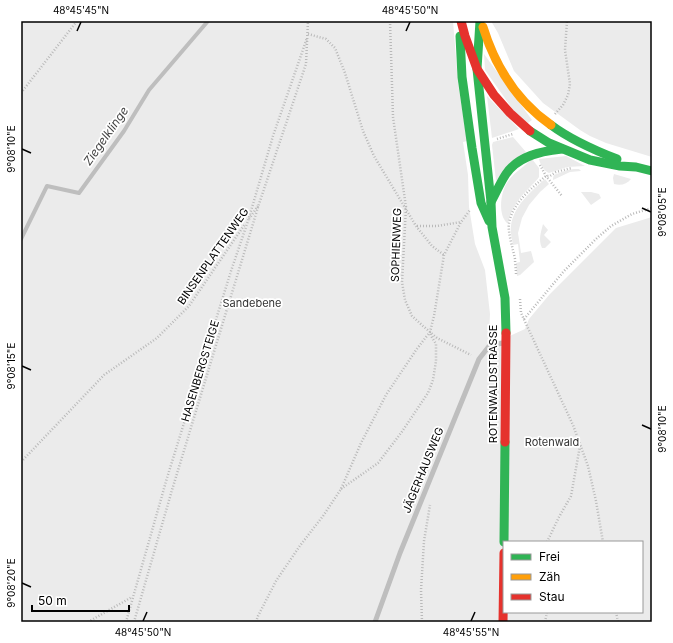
<svg xmlns="http://www.w3.org/2000/svg" width="673" height="643" viewBox="0 0 673 643" font-family="Inter,sans-serif">
<style>
.green{fill:#ebebeb;fill-rule:evenodd}
.lines{fill:none;stroke-linecap:round;stroke-linejoin:round}
.stream{stroke:#bebebe;stroke-width:4}
.path{stroke:#b9b9b9;stroke-width:2.5;stroke-dasharray:1 2;stroke-linecap:butt}
.lane{stroke:#bebebe;stroke-width:5}
.fast{stroke:#30b455;stroke-width:9}
.slow{stroke:#ff9f0a;stroke-width:9}
.jam{stroke:#e5322d;stroke-width:9}
.ticks{fill:none;stroke:#000;stroke-width:1.5}
.labels{text-anchor:middle;stroke-width:3.5;stroke-linejoin:round;paint-order:stroke}
.street-label{font-size:11px;fill:#000;stroke:#fff}
.park-label{font-size:11px;fill:#323232;stroke:#fff}
.water-label{font-size:12px;font-style:italic;fill:#434343;stroke:#fff}
.neatline{fill:none;stroke:#000;stroke-width:1.5}
.ticks-label{font-size:10px;text-anchor:middle;fill:#000}
</style>
<rect width="100%" height="100%" fill="#fff"/>
<!-- green -->
<g class="green">
<path d="M21,21H453L458,83L467,141L463,142L468,175L469,207L475,244L485,270L490,314L489,334L490,345L525,329L529,319L549,295L616,228L652,217V622H21ZM504,542H642V612H504Z"/>
<path d="M491,21H652V157L606,143L590,136L580,130L543,103L514,71L498,33Z"/>
<path d="M484,54L532,120L528,123L516,114L485,70Z"/>
<path d="M487,96L519,129L492,138Z"/>
<path d="M513,137L526,152L496,181L492,145L493,142Z"/>
<path d="M566,156L585,166L567,167L549,173C544,171 540,164 539,159Z"/>
<path d="M532,159L539,168V177C537,180 534,183 531,186C520,197 511,208 508,223H507C497,214 501,189 509,180C514,173 526,165 532,159Z"/>
<path d="M574,169H579L581,171L570,172L553,180V178L554,175L567,170Z"/>
<path d="M614,174L631,179C627,184 621,186 614,184L613,178Z"/>
<path d="M545,179L549,184L540,192L529,205L522,218L518,233L521,253L531,251L534,262L520,275L517,276L516,263L520,262L518,244L513,245C512,239 510,232 511,226C513,207 531,191 545,179Z"/>
<path d="M581,192H591L599,194L601,198L591,205Z"/>
<path d="M543,224L548,230L544,235L551,242L545,248H542C538,240 541,232 543,224Z"/>
</g>
<g class="lines">
<!-- stream -->
<path class="stream" d="M21,239L47,186L79,193L124,131L149,90L208,21"/>
<!-- path -->
<g class="path">
<path d="M390,21L393,117L406,207L402,282L405,300L412,316L423,326L437,338L471,355"/>
<path d="M308,34L326,39L335,48L345,73L363,131L374,156L416,226L432,246L444,255"/>
<path d="M21,93L77,21"/>
<path d="M555,114L563,105L568,95L570,84L565,50L567,21"/>
<path d="M497,139L513,134"/>
<path d="M540,165L546,176L562,196"/>
<path d="M249,219L258,206"/>
<path d="M417,226H437L461,222"/>
<path d="M516,274C516,269 515,264 515,259C513,249 510,240 509,231C506,209 531,188 546,176H550L556,172L567,169L572,168"/>
<path d="M520,299L521,313L573,425L588,466L596,501L603,542"/>
<path d="M524,319L564,271L596,239L611,226L632,214L652,208"/>
<path d="M21,462L104,375L157,338L189,306L245,224"/>
<path d="M341,489L378,463L401,433L428,393L433,380L436,361V344L430,334"/>
<path d="M547,542L559,517L571,496L580,446"/>
<path d="M616,612L618,622"/>
<path d="M88,622L132,597"/>
<path d="M126,622L167,478L231,271L248,221L273,136L307,38"/>
<path d="M134,622L172,490L259,204L306,64L308,21"/>
<path d="M256,622L258,616L276,581L299,547L323,516L341,489L361,443L386,395L416,350L430,332L434,316L444,255L461,222L470,210"/>
<path d="M422,622L421,590L424,541L430,505"/>
<path d="M545,622L547,612"/>
</g>
<!-- lane -->
<path class="lane" d="M375,622L400,553L479,359L490,345L504,343"/>
<!-- fast -->
<g class="fast">
<path d="M480,21L477,69L491,202L492,227L505,298L506,333"/>
<path d="M460,36L462,77L472,148L481,203L489,221"/>
<path d="M551,125C571,140 594,150 617,159"/>
<path d="M530,131L549,143L590,160L620,166L636,167L652,171"/>
<path d="M491,202C496,193 500,183 506,174C518,156 541,151 562,149"/>
<path d="M504,542L505,442"/>
</g>
<!-- slow -->
<path class="slow" d="M483,27C495,66 517,101 551,125"/>
<!-- jam -->
<g class="jam">
<path d="M461,21L465,36L477,69L494,95L510,113L530,131"/>
<path d="M505,442L506,333"/>
<path d="M503,622L504,553"/>
</g>
</g>
<!-- ticks -->
<path class="ticks" d="M77,31L81,22M406,31L410,22M22,149L31,153M642,208L651,212M22,366L31,370M642,425L651,429M22,583L31,587M143,621L147,612M471,621L475,612"/>
<g class="labels">
<!-- street labels -->
<g class="street-label">
<text transform="translate(396 245) rotate(-88)" y="4">SOPHIENWEG</text>
<text transform="translate(213 256) rotate(-55)" y="4">BINSENPLATTENWEG</text>
<text transform="translate(200 371) rotate(-73)" y="4">HASENBERGSTEIGE</text>
<text transform="translate(493 384) rotate(-90)" y="4">ROTENWALDSTRASSE</text>
<text transform="translate(423 470) rotate(-68)" y="4">JÄGERHAUSWEG</text>
</g>
<!-- park labels -->
<g class="park-label">
<text x="252" y="307">Sandebene</text>
<text x="552" y="446">Rotenwald</text>
</g>
<!-- water labels -->
<g class="water-label">
<text transform="translate(106 136) rotate(-55)" y="4">Ziegelklinge</text>
</g>
</g>
<!-- border -->
<rect width="673" height="643" fill="none" stroke="#ffffff" stroke-width="44"/>
<!-- legend -->
<rect x="503" y="541" width="140" height="72" fill="#ffffff" stroke="#999999"/>
<rect x="511" y="554" width="20" height="6" fill="#30b455" stroke="#999999"/>
<text x="539" y="561" font-size="12" fill="#000000">Frei</text>
<rect x="511" y="574" width="20" height="6" fill="#ff9f0a" stroke="#999999"/>
<text x="539" y="581" font-size="12" fill="#000000">Zäh</text>
<rect x="511" y="594" width="20" height="6" fill="#e5322d" stroke="#999999"/>
<text x="539" y="601" font-size="12" fill="#000000">Stau</text>
<!-- scale -->
<path d="M32 605v6h97v-6" fill="none" stroke="#000000" stroke-width="2"/>
<text x="38" y="605" font-size="12" fill="#000000" stroke="#ffffff" stroke-width="3" paint-order="stroke">50 m</text>
<rect x="22" y="22" width="629" height="599" class="neatline"/>
<g class="ticks-label">
<text x="81" y="14">48°45'45"N</text>
<text x="410" y="14">48°45'50"N</text>
<text transform="translate(11 149) rotate(-90)" y="4">9°08'10"E</text>
<text transform="translate(662 212) rotate(-90)" y="4">9°08'05"E</text>
<text transform="translate(11 366) rotate(-90)" y="4">9°08'15"E</text>
<text transform="translate(662 429) rotate(-90)" y="4">9°08'10"E</text>
<text transform="translate(11 583) rotate(-90)" y="4">9°08'20"E</text>
<text x="143" y="636">48°45'50"N</text>
<text x="471" y="636">48°45'55"N</text>
</g>
</svg>
